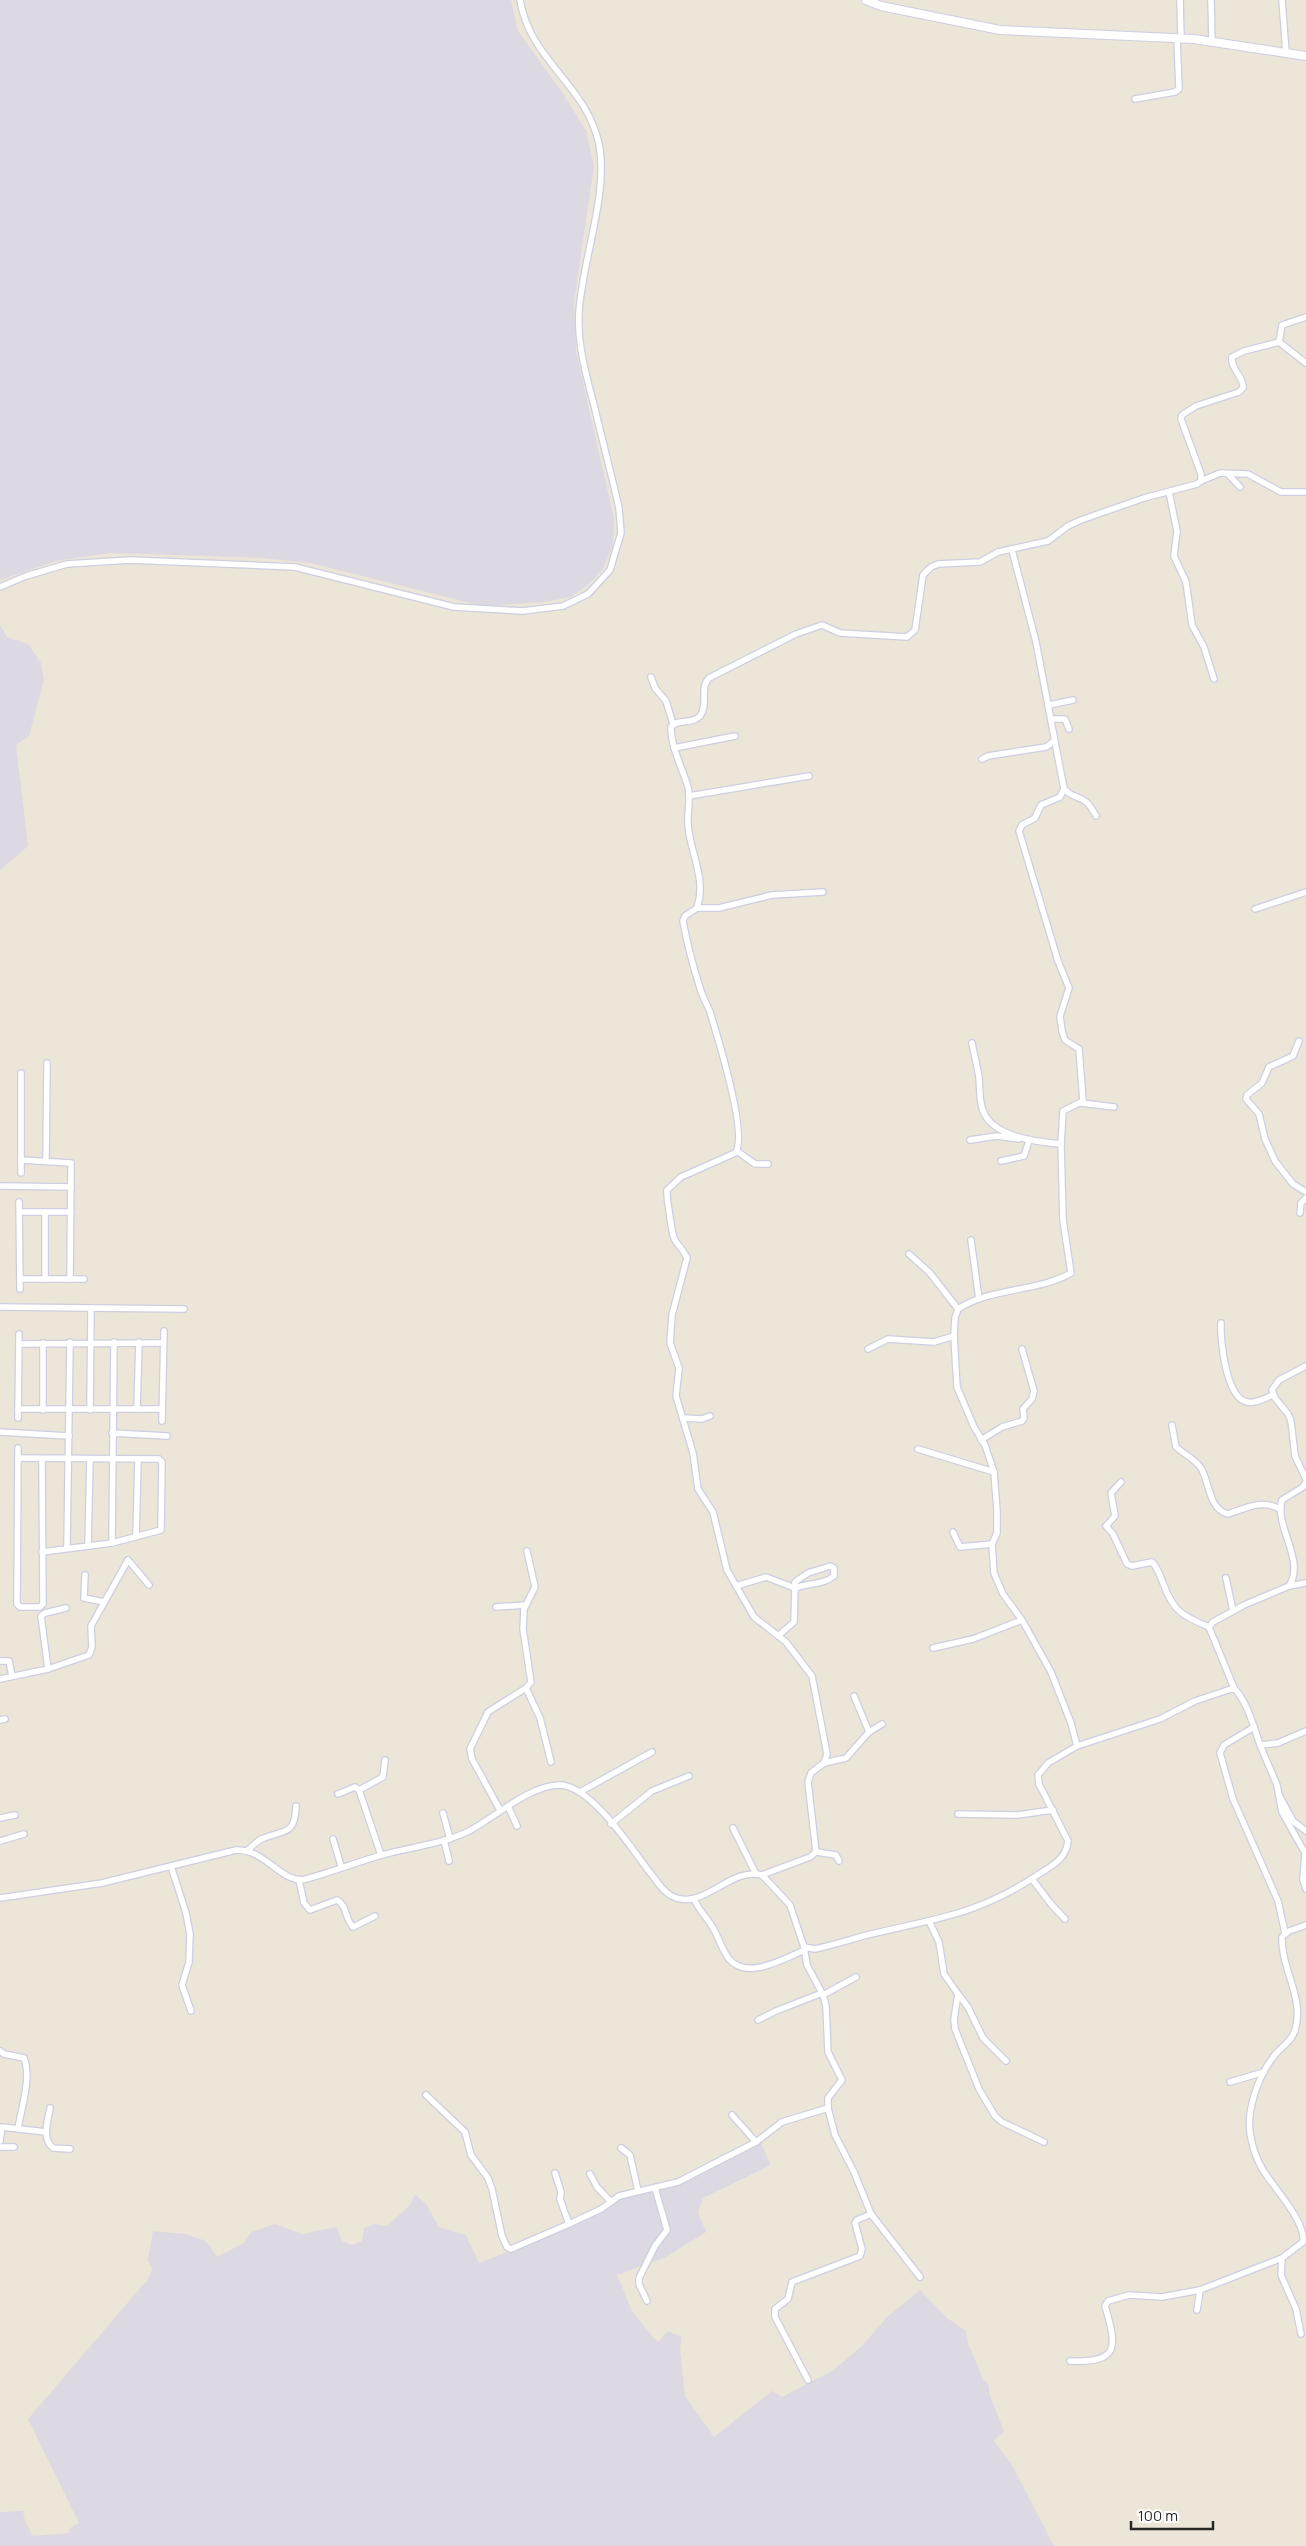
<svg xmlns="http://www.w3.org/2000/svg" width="1306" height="2546" viewBox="0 0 1306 2546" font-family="Manrope,sans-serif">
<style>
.industrial{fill:#ddd9e2}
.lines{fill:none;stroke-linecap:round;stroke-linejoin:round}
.minor-casing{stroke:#cdcee1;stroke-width:8}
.tertiary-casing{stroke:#cdcee1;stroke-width:10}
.minor{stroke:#fff;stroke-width:5.5}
.tertiary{stroke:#fff;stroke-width:8}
</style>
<rect width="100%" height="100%" fill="#ebe6d8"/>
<!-- industrial -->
<g class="industrial">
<path d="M0,0H511L518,31L564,95L586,131L594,166L574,302L576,351L614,519L613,546L602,570L589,584L571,597L544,602L482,606L310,563L261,558L109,553L56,561L0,580Z"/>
<path d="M0,625L7,637L28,644L41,663L44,680L29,736L16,745L28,846L0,870Z"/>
<path d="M760,2141L771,2165L703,2198L698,2213L706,2232L664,2258L617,2275L632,2311L652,2336L658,2342L668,2331L682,2337L680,2349L685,2396L714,2437L772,2391L782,2397L832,2371L862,2346L887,2317L920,2290L947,2318L966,2331L968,2343L983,2379L989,2386V2393L1004,2431L994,2441L1011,2463L1054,2546H0V2512L23,2511L25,2521L33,2536L68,2533L71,2527L79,2523L28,2419L148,2279L152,2269L148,2260L153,2231L185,2234L206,2241L217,2257L244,2243L251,2232L275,2224L302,2234L336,2227L342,2241L352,2245L362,2241L364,2228L375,2224L387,2226L410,2205L415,2194L427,2205L439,2227L466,2235L479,2263L547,2236L624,2197L655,2192L695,2177Z"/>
</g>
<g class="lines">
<defs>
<g id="minor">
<path d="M1180,0L1181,38"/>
<path d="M1211,0L1212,41"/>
<path d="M1282,0L1286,53"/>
<path d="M1135,99L1175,92L1179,89L1177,38"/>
<path d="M1279,342L1306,363"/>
<path d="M1228,474L1240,487"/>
<path d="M1201,481L1220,473L1248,474L1281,492H1306"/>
<path d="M1169,492L1177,531L1174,556L1186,582L1192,625L1204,647L1214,679"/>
<path d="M1012,550L1036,642L1064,789L1060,797L1041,805L1035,818L1022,825L1019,831L1058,961L1069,988L1060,1016L1062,1031L1065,1040L1079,1049L1083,1101L1063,1111L1061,1144L1063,1220L1071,1273C1038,1292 988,1288 958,1309L955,1318L954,1336L957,1387L974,1427L985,1445L994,1472L997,1511V1533L992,1544L994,1573L1003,1594L1022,1620L1051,1672L1071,1723L1077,1746"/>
<path d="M0,587L26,576L67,564L130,560L295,567L454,607L523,611L563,606L588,594L610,570L621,533L619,508C611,473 602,439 594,405C586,375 577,343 579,312C582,261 609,193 599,144C586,84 530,61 520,0"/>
<path d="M651,677L655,688L666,701L673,724"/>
<path d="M1049,705L1073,700"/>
<path d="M1051,719H1065L1069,729"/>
<path d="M674,748L735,736"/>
<path d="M982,759L988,756L1046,747L1054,741"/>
<path d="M1064,789C1078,803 1083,791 1096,816"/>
<path d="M689,796L809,776"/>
<path d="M697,908H719L772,895L823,892"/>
<path d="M1255,909L1306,892"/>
<path d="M1299,1041L1293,1056L1269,1067L1262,1083L1247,1095L1246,1099L1259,1114L1265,1139L1275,1161L1293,1184L1306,1192"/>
<path d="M972,1043C974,1054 977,1065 979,1077C980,1088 979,1100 983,1111C993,1137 1037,1142 1061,1144"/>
<path d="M1081,1103L1114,1107"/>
<path d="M970,1140L997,1136L1019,1139"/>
<path d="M737,1151L755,1164H768"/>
<path d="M21,1160L71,1163L70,1279"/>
<path d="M46,1161L47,1063"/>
<path d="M1001,1161L1024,1156L1029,1141"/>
<path d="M21,1173V1073"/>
<path d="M0,1186L71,1187"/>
<path d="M19,1202L20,1289"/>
<path d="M20,1212H71"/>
<path d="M45,1212V1279"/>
<path d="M1300,1213L1301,1203L1306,1198"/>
<path d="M971,1240L979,1299"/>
<path d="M909,1254L930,1273L958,1309"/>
<path d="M20,1279H84"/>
<path d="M0,1307L184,1309"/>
<path d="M1221,1323C1220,1340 1226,1398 1247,1402C1255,1404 1265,1398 1273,1395"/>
<path d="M43,1343V1410"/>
<path d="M19,1344L163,1343"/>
<path d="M868,1349L888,1339L934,1342L954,1336"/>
<path d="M1306,1366L1279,1380L1272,1390L1275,1398L1288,1414L1291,1421L1295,1456L1306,1479"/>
<path d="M18,1409H162"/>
<path d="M137,1409L139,1342"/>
<path d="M90,1410L91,1308"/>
<path d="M18,1418L19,1334"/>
<path d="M683,1418L702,1419L710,1416"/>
<path d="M162,1421L164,1331"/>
<path d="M1172,1425L1176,1447C1184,1454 1195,1459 1201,1468C1209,1481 1209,1510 1228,1514C1247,1508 1261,1499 1280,1509"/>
<path d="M0,1432L69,1436"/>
<path d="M112,1433L167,1436"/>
<path d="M981,1440L1002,1427L1022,1421L1024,1418L1023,1409L1032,1399L1034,1391L1022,1349"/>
<path d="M18,1448L17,1604L20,1607H40L43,1604L42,1459"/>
<path d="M918,1449L994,1472"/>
<path d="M18,1458L159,1459L162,1462L161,1530L112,1543L42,1552"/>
<path d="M1121,1482L1111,1493L1115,1516L1106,1526L1113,1534L1127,1564L1132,1566L1152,1562C1158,1568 1160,1576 1163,1583C1173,1611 1182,1616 1209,1627"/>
<path d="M953,1532L960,1547L992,1544"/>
<path d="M136,1537L138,1460"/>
<path d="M112,1543L114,1342"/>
<path d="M88,1546L90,1459"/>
<path d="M67,1547L70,1342"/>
<path d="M85,1575L84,1598L104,1602"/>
<path d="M1226,1578L1233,1611"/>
<path d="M736,1586L766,1577L795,1588L794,1622L779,1635"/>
<path d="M1289,1586L1306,1583"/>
<path d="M794,1589C807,1582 822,1586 834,1576V1568L830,1566L808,1573L795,1582V1588"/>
<path d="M496,1607L526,1605"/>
<path d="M933,1648L973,1639L1022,1620"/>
<path d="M0,1661H9L12,1676"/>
<path d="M48,1669L41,1616L45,1613L66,1608"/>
<path d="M0,1679L48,1669L89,1655L92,1647L91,1626L128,1560L149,1585"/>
<path d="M526,1688L540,1718L551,1762"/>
<path d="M1234,1688L1209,1627L1213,1622L1244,1605L1289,1586C1306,1560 1274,1527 1282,1500L1303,1487L1306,1482"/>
<path d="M0,1720L5,1719"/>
<path d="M1254,1727L1224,1745L1220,1753L1233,1799L1278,1901L1285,1933"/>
<path d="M869,1732L882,1724"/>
<path d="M1260,1745L1277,1785L1282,1812L1305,1853L1303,1880L1306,1889"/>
<path d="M824,1763L846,1758L869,1732L854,1696"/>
<path d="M359,1790L383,1777L385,1760"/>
<path d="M580,1792L652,1752"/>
<path d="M338,1794L355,1787L359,1790L381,1855"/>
<path d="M1279,1795L1293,1821L1306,1831"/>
<path d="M508,1806L517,1826"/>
<path d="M500,1810L472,1759L470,1749L488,1712L526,1688L531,1682L523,1629L524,1609L535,1587L527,1551"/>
<path d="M443,1813L450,1839"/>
<path d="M958,1814L1017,1815L1053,1810"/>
<path d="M0,1818L15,1815"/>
<path d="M611,1824L652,1791L689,1776"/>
<path d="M733,1828L756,1874"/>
<path d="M333,1839L341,1866"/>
<path d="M444,1840L449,1861"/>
<path d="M0,1841L24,1834"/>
<path d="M248,1850C253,1846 257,1840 264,1838C285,1830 295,1835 296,1806"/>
<path d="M816,1852L836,1855L839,1861"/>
<path d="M171,1866L186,1913L190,1934L189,1962L182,1985L191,2011"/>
<path d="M762,1875L810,1857L816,1852L808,1782L811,1773L824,1763L827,1754L812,1676L786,1642L754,1617L727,1570L713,1512L698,1489L693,1453L676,1396L679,1368L670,1343L672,1315L687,1258C684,1250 677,1245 674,1238C672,1233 666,1194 667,1190L681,1177L735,1153C749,1137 717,1035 710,1012C707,1004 702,996 700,988C693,966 687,944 683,921L685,916L697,908C707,879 690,853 688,825C687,811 691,800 688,787C682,767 671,748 671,727C678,718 692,725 700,716C709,704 699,688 709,678L796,634L822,625L840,633L907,637L915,630L923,575L931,567L938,564L980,562L998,552L1048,541L1068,526L1081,520L1144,498L1197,484L1201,481V474L1181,419L1182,415L1196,406L1239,392L1243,388C1244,376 1230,369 1232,357L1244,351L1279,342L1282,325L1306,317"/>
<path d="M1032,1879L1051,1904L1065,1919"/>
<path d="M299,1880L304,1903L310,1910L337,1900C347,1905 345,1919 353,1927L375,1916"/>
<path d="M0,1898L102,1883L236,1850C266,1849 282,1885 306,1879C332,1872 357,1862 382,1855C411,1847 443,1844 469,1831C495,1817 530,1785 560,1785C591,1786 630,1846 648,1870C655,1878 661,1890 670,1895C702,1914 729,1866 762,1875L790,1905L804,1947L815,1949C834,1945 852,1939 871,1934C935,1919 979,1914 1036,1876C1051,1866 1066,1860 1068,1841L1039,1784L1038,1775L1048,1763L1077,1746L1160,1719L1195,1701L1234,1688C1248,1703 1253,1725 1260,1745L1278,1743L1306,1731"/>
<path d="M694,1899C699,1911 707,1917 713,1928C719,1938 722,1950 729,1959C747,1981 785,1958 805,1950"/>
<path d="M929,1921L939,1942L944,1974L958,1994L954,2019L955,2029L979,2089L995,2116L1002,2122L1044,2142"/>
<path d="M804,1947L807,1965L823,1995L826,2006L828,2052L842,2080L828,2098V2108L835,2135L854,2172L871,2214L857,2220L855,2223L862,2249L860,2256L792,2282L788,2299L775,2309V2317L808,2380"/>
<path d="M958,1994L968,2007L983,2038L1006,2061"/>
<path d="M823,1995L856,1977"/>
<path d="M758,2020L776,2011L822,1993"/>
<path d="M0,2051L4,2054L24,2058C32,2078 21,2108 18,2129"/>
<path d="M1230,2082L1264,2072"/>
<path d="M426,2095L465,2132L471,2155L488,2178L492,2189L502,2236L507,2247L511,2249L569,2224L601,2209L619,2196L678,2182L756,2142L782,2122L828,2108"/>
<path d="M50,2108C48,2121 41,2138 53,2148L70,2149"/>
<path d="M732,2115L756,2142"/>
<path d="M0,2141L2,2127L46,2132"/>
<path d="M0,2147H14"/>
<path d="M621,2148L630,2155L638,2191"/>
<path d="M555,2173L561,2192L560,2199L569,2224"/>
<path d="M590,2174L597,2187L611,2202"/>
<path d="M871,2214L920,2277"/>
<path d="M1282,2258L1281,2275L1296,2309L1301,2334"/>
<path d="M647,2301L639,2284V2278L655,2246L667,2230L655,2188"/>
<path d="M1197,2310L1200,2290"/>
<path d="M1070,2361C1120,2363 1117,2347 1105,2306L1108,2301L1129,2295L1162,2297L1200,2290L1282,2258L1303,2242C1306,2221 1273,2187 1263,2170C1257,2160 1253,2149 1251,2138C1245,2113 1258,2076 1274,2056C1281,2047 1292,2041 1295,2030C1305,1999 1281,1969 1282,1937L1289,1931L1306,1925"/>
</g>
<path id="tertiary" d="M866,0L881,6L1000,30L1194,39L1306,56"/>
</defs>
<!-- minor casing -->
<use href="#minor" class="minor-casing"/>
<!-- tertiary casing -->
<use href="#tertiary" class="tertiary-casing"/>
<!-- minor -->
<use href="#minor" class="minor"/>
<!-- tertiary -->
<use href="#tertiary" class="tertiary"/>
</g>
<!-- scale -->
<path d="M1131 2521v8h82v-8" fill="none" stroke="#272727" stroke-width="2.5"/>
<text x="1138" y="2521" font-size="15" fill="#272727" stroke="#ffffff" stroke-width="4" paint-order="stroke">100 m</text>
</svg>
